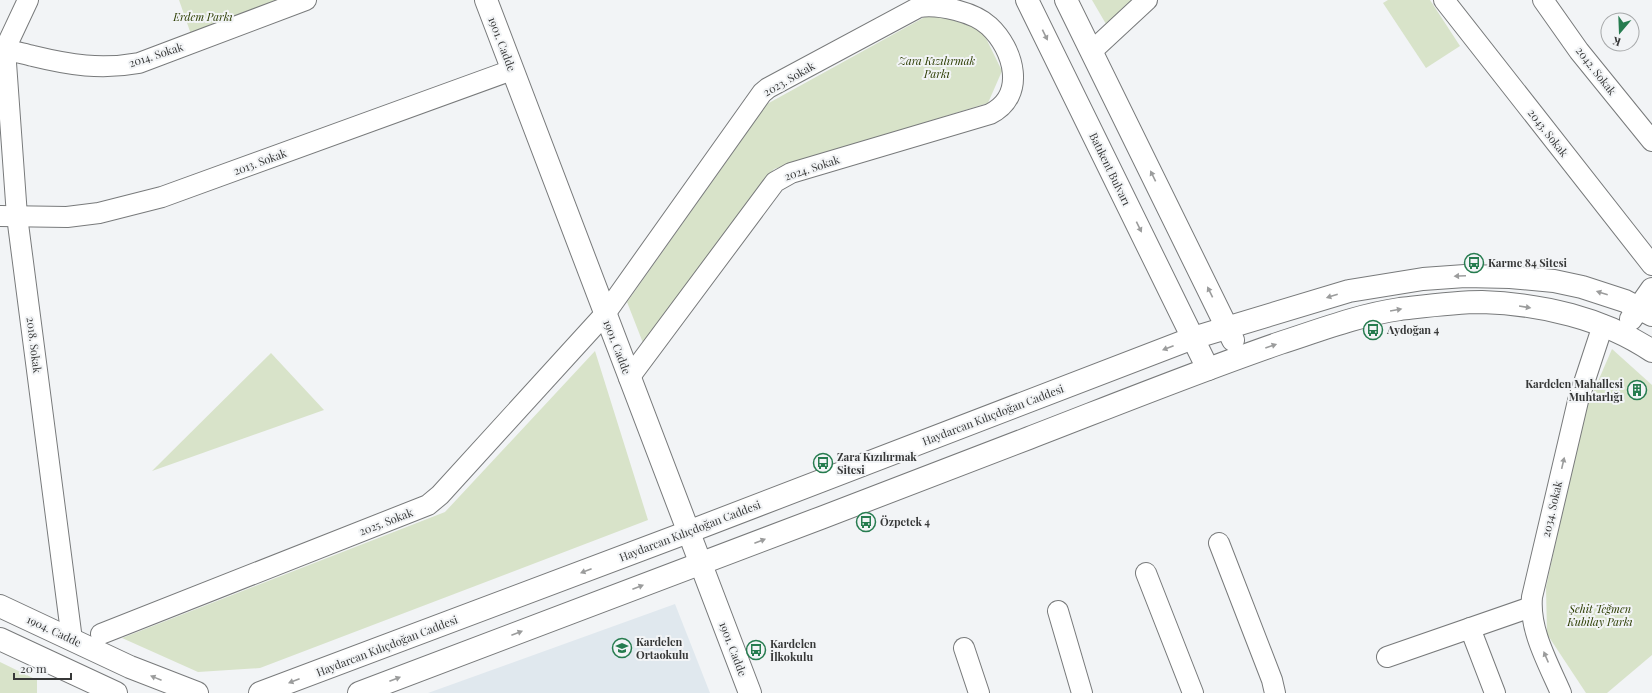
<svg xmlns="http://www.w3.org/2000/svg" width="1652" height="693" viewBox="0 0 1652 693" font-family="'Playfair Display',serif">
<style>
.built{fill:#e0e8ee}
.green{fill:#d8e3c9}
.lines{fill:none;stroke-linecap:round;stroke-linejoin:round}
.street-casing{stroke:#787a7b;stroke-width:22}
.secondary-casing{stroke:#787a7b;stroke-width:24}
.street{stroke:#fff;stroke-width:20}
.secondary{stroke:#fff;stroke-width:22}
.oneway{fill:#9b9c9c}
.labels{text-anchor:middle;stroke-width:4;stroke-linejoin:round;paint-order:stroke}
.park-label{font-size:11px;font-style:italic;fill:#2b3c00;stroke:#f2f4f6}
.street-label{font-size:11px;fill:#373838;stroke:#f2f4f6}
.poi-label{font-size:11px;font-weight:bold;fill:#373838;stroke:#f2f4f6;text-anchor:start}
</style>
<rect width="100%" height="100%" fill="#f2f4f6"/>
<!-- built -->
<path class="built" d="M675,604L710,693H428Z"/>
<!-- green -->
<g class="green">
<path d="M179,0H281L193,40Z"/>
<path d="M1092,0H1133L1106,24Z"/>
<path d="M1388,0H1430L1460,46L1426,68L1383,3Z"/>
<path d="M932,13L982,30L1002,71L988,103L774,169L645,348L627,302L767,104Z"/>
<path d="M1612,349L1652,385V655L1607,693H1586L1547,634L1546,587L1583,416Z"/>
<path d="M595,351L648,520L260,668L198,672L122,638L445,512Z"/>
<path d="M271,353L324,410L152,471Z"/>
<path d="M0,662L37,680V693H0Z"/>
</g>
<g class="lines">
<defs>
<g id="street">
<path d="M28,0L5,49L17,216L72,640"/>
<path d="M1444,0L1652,265"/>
<path d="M1543,0L1579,51L1652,141"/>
<path d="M0,47C10,51 22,53 33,56C70,65 101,70 139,63L306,0"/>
<path d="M1092,51L1147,0"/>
<path d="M0,216L67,217L99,213L162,197L512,70"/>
<path d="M1219,543L1272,680L1275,693"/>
<path d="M1146,573L1193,693"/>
<path d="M1058,611L1082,693"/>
<path d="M1470,628L1495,693"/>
<path d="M101,634L428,505L440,495L605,314L762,93L768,88L919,7C939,4 974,12 989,26C1014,49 1027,96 990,114L791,173L775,182L629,378"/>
<path d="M964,648L979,693"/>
<path d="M1387,657L1531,607"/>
<path d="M1561,693C1548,663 1529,630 1532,597L1578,401L1603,325"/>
</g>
<g id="secondary">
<path d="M486,0L750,693"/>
<path d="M1027,0L1208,369"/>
<path d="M1066,0L1233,340"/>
<path d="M1631,319L1652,289"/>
<path d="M0,606L130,667L197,693"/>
<path d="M0,639L116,693"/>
<path d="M260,693L688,532L1193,338L1349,291L1423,279L1465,276L1510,277L1554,281L1582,287L1625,301L1652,315"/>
<path d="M359,693C582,609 806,524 1029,438C1112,406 1196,372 1280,343C1320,330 1359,315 1400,309C1426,306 1455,302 1482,302C1541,304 1603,318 1652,351"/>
</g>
</defs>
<!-- street casing -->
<use href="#street" class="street-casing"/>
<!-- secondary casing -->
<use href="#secondary" class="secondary-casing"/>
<!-- street -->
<use href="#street" class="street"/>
<!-- secondary -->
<use href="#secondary" class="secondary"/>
</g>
<!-- one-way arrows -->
<defs><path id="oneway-solid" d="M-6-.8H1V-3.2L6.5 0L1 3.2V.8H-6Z"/></defs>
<g class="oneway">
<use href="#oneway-solid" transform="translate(1045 35) rotate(64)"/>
<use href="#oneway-solid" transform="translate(1153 176) rotate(-116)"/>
<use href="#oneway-solid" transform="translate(1139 227) rotate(64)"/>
<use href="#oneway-solid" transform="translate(1460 276) rotate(177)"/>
<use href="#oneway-solid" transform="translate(1210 292) rotate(-116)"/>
<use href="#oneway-solid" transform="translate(1602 293) rotate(-163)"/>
<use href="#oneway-solid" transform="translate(1332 296) rotate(163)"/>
<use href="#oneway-solid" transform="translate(1525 307) rotate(9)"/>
<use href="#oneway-solid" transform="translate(1396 310) rotate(-10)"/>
<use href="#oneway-solid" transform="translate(1271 346) rotate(-19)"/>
<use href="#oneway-solid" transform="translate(1168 348) rotate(159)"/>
<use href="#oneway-solid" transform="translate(1563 463) rotate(-77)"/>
<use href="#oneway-solid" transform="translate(760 541) rotate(-21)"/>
<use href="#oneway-solid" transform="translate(586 571) rotate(159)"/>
<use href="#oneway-solid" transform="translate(638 587) rotate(-21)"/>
<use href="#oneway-solid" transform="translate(517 633) rotate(-21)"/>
<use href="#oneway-solid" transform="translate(1546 657) rotate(-113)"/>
<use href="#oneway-solid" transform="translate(156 678) rotate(-158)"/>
<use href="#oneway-solid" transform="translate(395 679) rotate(-21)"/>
<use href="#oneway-solid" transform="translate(294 681) rotate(159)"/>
</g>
<!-- icons -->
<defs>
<symbol id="bus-ring" viewBox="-11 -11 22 22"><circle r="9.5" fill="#f2f4f6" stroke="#267c4f" stroke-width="1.5"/><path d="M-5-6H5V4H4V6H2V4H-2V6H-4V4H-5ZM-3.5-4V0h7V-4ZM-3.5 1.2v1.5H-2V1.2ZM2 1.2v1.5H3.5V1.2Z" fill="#267c4f"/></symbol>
<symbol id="building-ring" viewBox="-11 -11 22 22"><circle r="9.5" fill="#f2f4f6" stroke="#267c4f" stroke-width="1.5"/><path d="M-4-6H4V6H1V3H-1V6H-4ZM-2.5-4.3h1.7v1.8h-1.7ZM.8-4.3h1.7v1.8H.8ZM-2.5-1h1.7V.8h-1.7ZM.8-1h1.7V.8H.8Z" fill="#267c4f"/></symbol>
<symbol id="school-ring" viewBox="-11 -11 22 22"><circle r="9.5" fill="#f2f4f6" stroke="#267c4f" stroke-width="1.5"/><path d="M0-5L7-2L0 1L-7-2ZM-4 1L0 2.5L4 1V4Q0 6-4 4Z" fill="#267c4f"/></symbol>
</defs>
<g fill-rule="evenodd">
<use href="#bus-ring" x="1463" y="252" width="22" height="22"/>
<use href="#bus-ring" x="1362" y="319" width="22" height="22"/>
<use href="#building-ring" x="1626" y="379" width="22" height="22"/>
<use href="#bus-ring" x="812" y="452" width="22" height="22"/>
<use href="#bus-ring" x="855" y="511" width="22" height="22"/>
<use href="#school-ring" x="611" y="637" width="22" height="22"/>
<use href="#bus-ring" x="745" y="639" width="22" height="22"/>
</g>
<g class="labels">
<!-- park labels -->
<g class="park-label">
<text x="203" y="21">Erdem Parkı</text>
<text x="937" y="65">Zara Kızılırmak<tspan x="937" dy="13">Parkı</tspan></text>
<text x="1600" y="613">Şehit Teğmen<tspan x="1600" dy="13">Kubilay Parkı</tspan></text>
</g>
<!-- street labels -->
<g class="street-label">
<text transform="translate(502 44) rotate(69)" y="4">1901. Cadde</text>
<text transform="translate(156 55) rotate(-18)" y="4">2014. Sokak</text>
<text transform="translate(1596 71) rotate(52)" y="4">2042. Sokak</text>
<text transform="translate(789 79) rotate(-30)" y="4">2023. Sokak</text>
<text transform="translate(1548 133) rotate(52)" y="4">2043. Sokak</text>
<text transform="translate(260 162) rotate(-20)" y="4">2013. Sokak</text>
<text transform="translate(812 168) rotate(-18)" y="4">2024. Sokak</text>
<text transform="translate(1110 169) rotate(64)" y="4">Batıkent Bulvarı</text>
<text transform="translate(34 345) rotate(83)" y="4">2018. Sokak</text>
<text transform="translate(617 347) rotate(69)" y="4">1901. Cadde</text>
<text transform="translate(993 415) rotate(-21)" y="4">Haydarcan Kılıçdoğan Caddesi</text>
<text transform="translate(1552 509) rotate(-77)" y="4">2034. Sokak</text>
<text transform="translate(386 522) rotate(-21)" y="4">2025. Sokak</text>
<text transform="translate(690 531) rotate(-21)" y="4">Haydarcan Kılıçdoğan Caddesi</text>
<text transform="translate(54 631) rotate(25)" y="4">1904. Cadde</text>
<text transform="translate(387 646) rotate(-21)" y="4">Haydarcan Kılıçdoğan Caddesi</text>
<text transform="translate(733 649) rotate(69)" y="4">1901. Cadde</text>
</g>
<!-- poi labels -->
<g class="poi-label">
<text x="1488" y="267">Karme 84 Sitesi</text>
<text x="1387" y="334">Aydoğan 4</text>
<text x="1623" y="388" text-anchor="end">Kardelen Mahallesi<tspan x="1623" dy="13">Muhtarlığı</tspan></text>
<text x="837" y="461">Zara Kızılırmak<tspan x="837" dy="13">Sitesi</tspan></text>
<text x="880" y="526">Özpetek 4</text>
<text x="636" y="646">Kardelen<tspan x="636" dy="13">Ortaokulu</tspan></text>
<text x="770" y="648">Kardelen<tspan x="770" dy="13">İlkokulu</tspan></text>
</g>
</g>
<!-- north arrow -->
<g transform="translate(1620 32) rotate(199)"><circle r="19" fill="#f2f4f6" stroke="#a7a9aa"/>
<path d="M0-3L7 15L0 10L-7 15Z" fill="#267c4f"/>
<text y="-6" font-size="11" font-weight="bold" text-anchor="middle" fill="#373838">K</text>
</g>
<!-- scale -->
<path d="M14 673v6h57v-6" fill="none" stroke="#373838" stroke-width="2"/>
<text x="20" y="673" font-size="12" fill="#373838" stroke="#f2f4f6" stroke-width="3" paint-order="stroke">20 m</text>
</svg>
